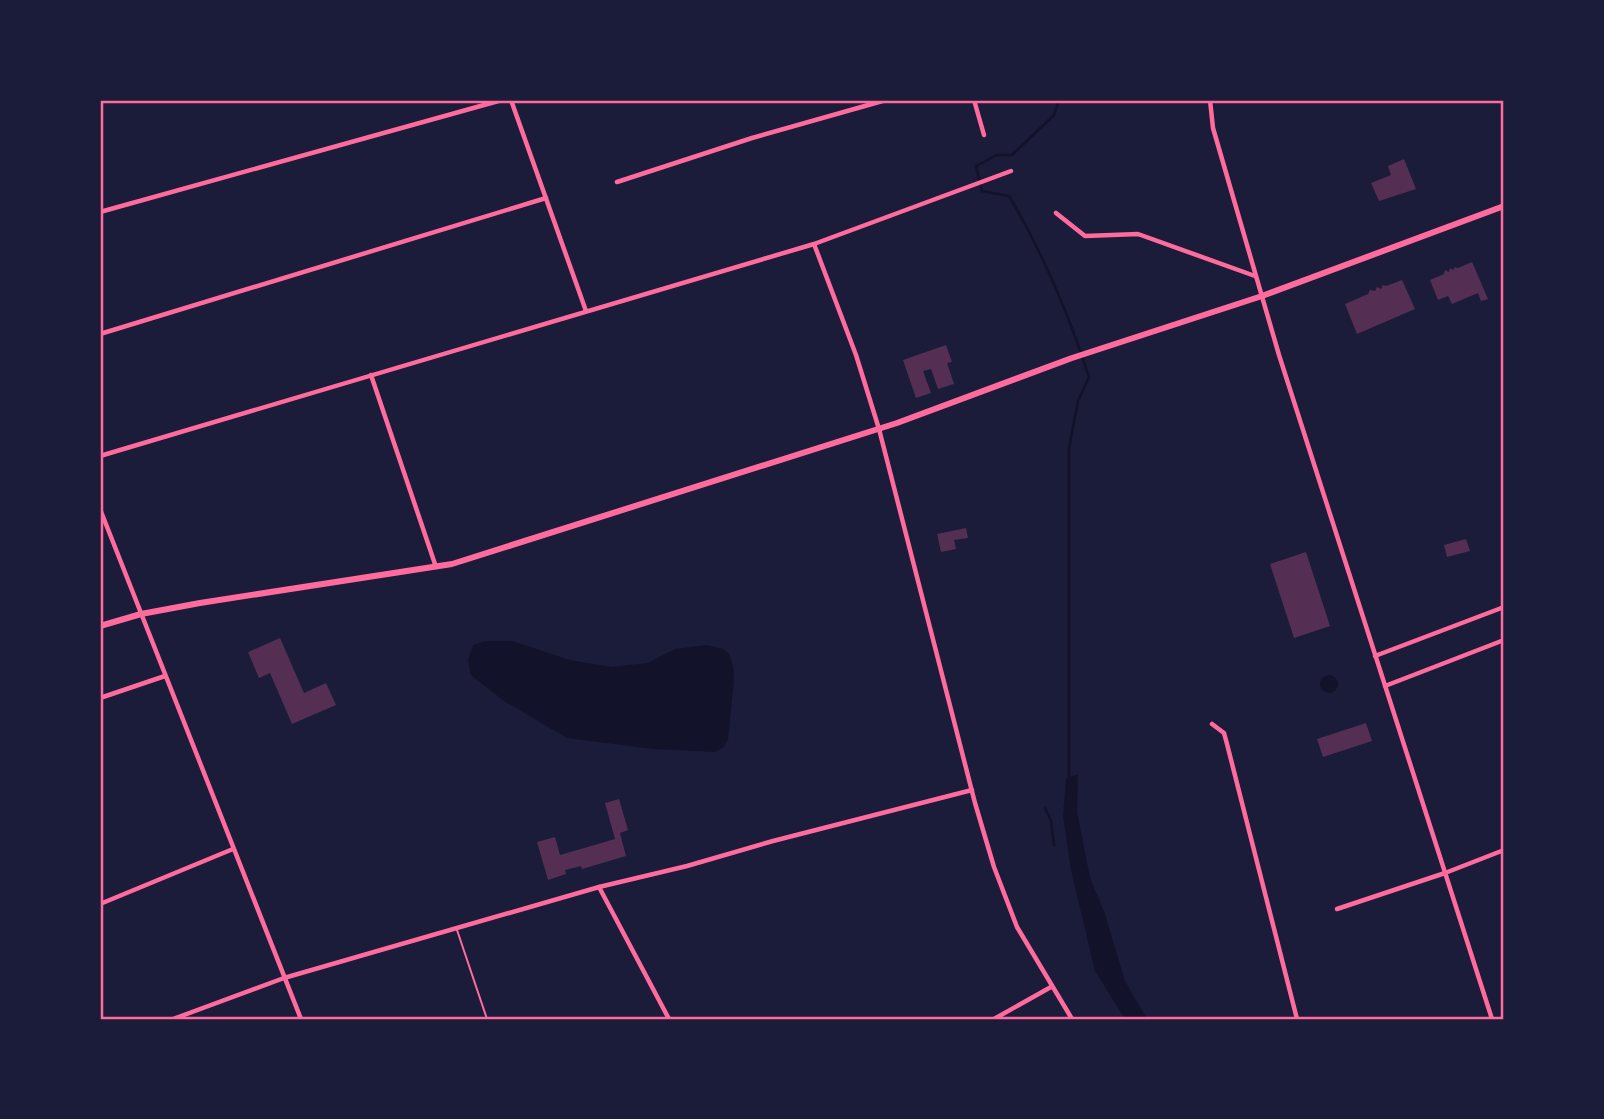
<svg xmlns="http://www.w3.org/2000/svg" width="1604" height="1119" viewBox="0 0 1604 1119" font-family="'DejaVu Sans',sans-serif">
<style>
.water{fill:#12122b}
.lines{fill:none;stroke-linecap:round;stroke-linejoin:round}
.stream{stroke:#12122b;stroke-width:2.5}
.building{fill:#542f53}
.service{stroke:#ff6b9d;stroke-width:2}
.minor{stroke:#ff6b9d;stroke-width:4.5}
.secondary{stroke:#ff6b9d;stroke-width:6}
.neatline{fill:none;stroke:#ff6b9d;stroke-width:2.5}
</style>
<rect width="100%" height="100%" fill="#1b1b3a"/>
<!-- water -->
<g class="water">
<path d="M485,641H512L570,660L611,667L648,663L675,649L707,645L723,649L729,654L733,666L734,680L728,739L724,747L714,752L654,749L567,738L504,701L471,675L468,660L473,645Z"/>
<circle cx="1329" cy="684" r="9"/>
<path d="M1078,774L1077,812L1090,878L1105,914L1125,981L1147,1019H1125L1095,971L1071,870L1063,816L1066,779Z"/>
</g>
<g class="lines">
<!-- stream -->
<g class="stream">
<path d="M1059,100L1054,115L1012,155H997L976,166L982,191L1009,196C1043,253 1069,315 1089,377L1078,401L1069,448V780"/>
<path d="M1045,808L1051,821L1054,845"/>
</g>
</g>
<!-- building -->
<g class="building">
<path d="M1404,159L1416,189L1379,201L1371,183L1391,175L1388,166Z"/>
<path d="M1472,262L1488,299L1481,301L1478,293L1452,304L1448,296L1438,300L1430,280L1444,274L1445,270L1449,272L1450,268L1453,270L1455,267L1458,268Z"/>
<path d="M1402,280L1415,309L1357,334L1345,304L1368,294L1370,290L1375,291L1377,287L1381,289L1383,285L1386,286Z"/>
<path d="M946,345L952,362L947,363L954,384L938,389L931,369L923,371L931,393L916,398L903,360Z"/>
<path d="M966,528L968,538L954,540L956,549L941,552L937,534Z"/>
<path d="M1466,539L1470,551L1447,557L1444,545Z"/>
<path d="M1306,552L1330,626L1294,638L1270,564Z"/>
<path d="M280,638L304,693L326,683L336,705L292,724L270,673L259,678L248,652Z"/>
<path d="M1366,723L1372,741L1323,757L1317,739Z"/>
<path d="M619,799L628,830L620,833L626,856L582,869L581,866L565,870L566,874L548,880L537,842L555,837L560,855L615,839L605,803Z"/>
</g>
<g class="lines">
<!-- service -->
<path class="service" d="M457,930L487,1019"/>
<!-- minor -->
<g class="minor">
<path d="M511,100L586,311"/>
<path d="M974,100L984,135"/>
<path d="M1210,100L1213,128L1279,355L1492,1019"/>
<path d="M617,182L752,138L886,100"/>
<path d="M100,212L502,100"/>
<path d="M1056,213L1085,236L1138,234L1255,276"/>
<path d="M814,244L856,355L879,429L975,803L994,867L1017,927L1072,1019"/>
<path d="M100,334L546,198"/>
<path d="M371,375L436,567"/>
<path d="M100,456L814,244L1011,171"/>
<path d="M100,509L301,1019"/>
<path d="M1375,656L1504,607"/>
<path d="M1385,686L1504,640"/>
<path d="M100,698L165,676"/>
<path d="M1212,724L1224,733L1227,744L1297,1019"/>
<path d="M599,887L669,1019"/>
<path d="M100,904L233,849"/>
<path d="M1337,909L1445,873L1504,850"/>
<path d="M173,1019L284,978L599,887L687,866L773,841L972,790"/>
<path d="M994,1019L1051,987"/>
</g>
<!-- secondary -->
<path class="secondary" d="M100,626L141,614L200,603L452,564L897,423L1072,358L1262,296L1504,206"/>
</g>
<!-- border -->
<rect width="1604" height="1119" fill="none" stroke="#1b1b3a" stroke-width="203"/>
<rect x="102" y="102" width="1400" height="916" class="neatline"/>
</svg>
